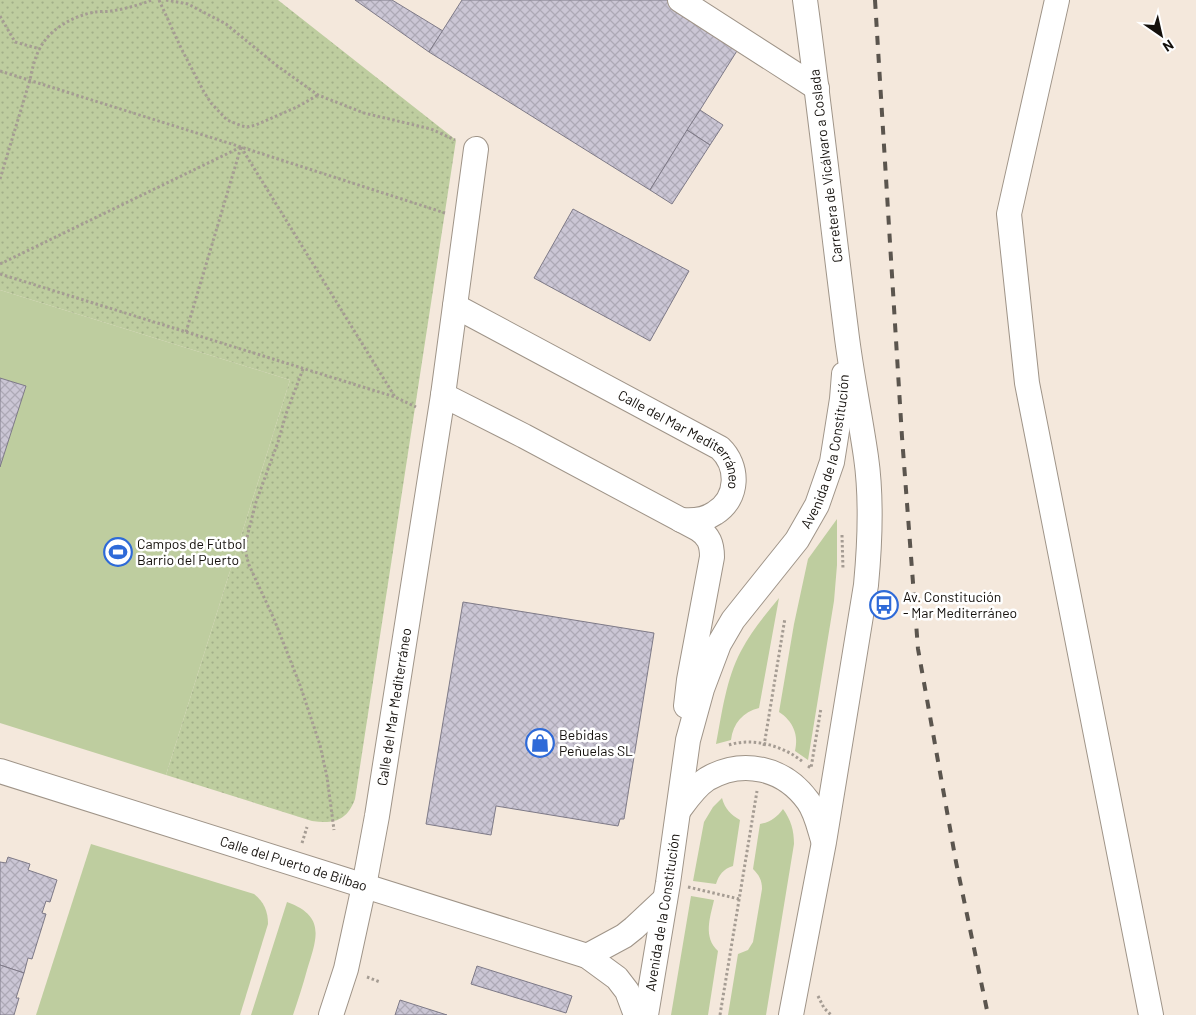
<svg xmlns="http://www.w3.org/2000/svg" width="1196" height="1015" viewBox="0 0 1196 1015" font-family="Barlow,sans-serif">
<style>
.green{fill:#becd9f}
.park{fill:url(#park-dots)}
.building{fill:url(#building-cross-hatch);stroke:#7e7a87}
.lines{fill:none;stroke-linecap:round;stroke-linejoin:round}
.minor-casing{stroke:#9f9488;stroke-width:26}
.path{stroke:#a59c93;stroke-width:3;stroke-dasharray:2.5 2.5;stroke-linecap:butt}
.minor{stroke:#fff;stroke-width:24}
.rail{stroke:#5b554e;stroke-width:4;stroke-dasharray:9 9;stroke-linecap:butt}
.labels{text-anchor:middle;stroke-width:5;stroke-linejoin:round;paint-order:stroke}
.street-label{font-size:14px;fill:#14100c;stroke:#fff}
.poi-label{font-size:14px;fill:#14100c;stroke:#fff;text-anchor:start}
</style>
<defs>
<pattern id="park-dots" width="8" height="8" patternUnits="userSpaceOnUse" patternTransform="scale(1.25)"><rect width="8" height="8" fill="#becd9f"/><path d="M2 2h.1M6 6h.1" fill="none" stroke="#a2af88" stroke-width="1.8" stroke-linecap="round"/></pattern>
<pattern id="building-cross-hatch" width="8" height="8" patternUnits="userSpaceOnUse" patternTransform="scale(1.25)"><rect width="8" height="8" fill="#cbc6d5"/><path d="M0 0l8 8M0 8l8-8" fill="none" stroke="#ada9b6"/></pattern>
</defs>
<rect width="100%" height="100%" fill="#f4e8dc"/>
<!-- green -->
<g class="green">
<path d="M0,290L290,380L166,775L0,723Z"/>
<path d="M837,519V565L834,601L808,760L795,751C799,735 793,721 779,712L794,624L808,559Z"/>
<path d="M779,598L759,708C743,712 733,723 731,740L716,744C722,713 726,679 741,651C751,632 765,615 779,598Z"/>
<path d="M722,798C725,809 731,815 740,820L733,866C723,869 719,875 716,884L693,881L704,822L713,807Z"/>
<path d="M783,809C791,820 794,830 794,844L766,1015H728L738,954L748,950L753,942L762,889C762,880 759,875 753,869L760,824C771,822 777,817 783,809Z"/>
<path d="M91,844L254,894C264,902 268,911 268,924L240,1015H36Z"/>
<path d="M691,896L714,900C710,918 703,937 718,951L708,1015H671Z"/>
<path d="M287,902C326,916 317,938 307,970C303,985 298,1000 293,1015H251Z"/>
</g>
<!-- park -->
<path class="park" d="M0,0H278L456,140L355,799C347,821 334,824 312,821L166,775L290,380L0,290Z"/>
<!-- building -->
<g class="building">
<path d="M355,0H392L443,31L429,52Z"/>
<path d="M462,0H667L740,46L650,190L429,52Z"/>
<path d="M700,110L723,125L710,145L687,130Z"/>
<path d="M687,130L710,145L672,204L650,190Z"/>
<path d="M573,209L689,271L650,341L534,278Z"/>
<path d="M0,378L26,386L0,467Z"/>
<path d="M463,602L654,633L624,819H620L618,826L496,806L491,835L426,824Z"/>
<path d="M8,857L30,864L28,870L57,880L50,902L46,901L42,913L46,914L32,959L28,958L24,973L0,965V862L6,863Z"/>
<path d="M0,965L24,973L16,998H19L14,1015H0Z"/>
<path d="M477,966L572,996L566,1013L471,984Z"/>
<path d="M400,1000L447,1015H395Z"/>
</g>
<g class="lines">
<defs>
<g id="minor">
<path d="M680,0L817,88"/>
<path d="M1057,0L1009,214L1027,383L1151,1015"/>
<path id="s1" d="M455,306L720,448C739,466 739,498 715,513C705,520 692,521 681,520"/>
<path d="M443,395L524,436L698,529C709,536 712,544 712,557L689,680L686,706"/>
<path id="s2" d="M0,771L587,956L617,978L627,991L636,1015"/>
<path d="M679,810C687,799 695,787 707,779C743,758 784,768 808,801C816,812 819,827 823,840"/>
<path d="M587,956L624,936L634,928L665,899"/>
<path id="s3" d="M331,1015L346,969L364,886L377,816L443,395L476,149"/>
<path id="s4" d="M646,1015L668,883L688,740L702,689L719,644L733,620L797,540L817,505L832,462L842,399L844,374"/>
<path d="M791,1015L824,842L866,585C870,543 872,499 866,457C860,415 851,373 846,330C832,220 820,110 805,0"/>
</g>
</defs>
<!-- minor casing -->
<use href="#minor" class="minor-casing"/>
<!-- path -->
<g class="path">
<path d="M159,0L181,48L204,92L211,103L227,120L242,126L247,127L256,125L297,107L318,95"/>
<path d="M166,0L188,4L226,24L276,65L318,95L364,113L431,129L455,140"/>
<path d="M0,16L15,42L40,49"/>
<path d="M0,71L241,147L445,213"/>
<path d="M241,147L395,397"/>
<path d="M0,179L30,80C32,70 34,60 39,50C49,29 73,16 95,12C100,11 106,12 111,11C125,9 139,5 152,0"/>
<path d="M0,264L241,147"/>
<path d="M0,274L395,397L416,407"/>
<path d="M186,332L241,147"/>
<path d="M303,369L286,414L278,442L256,502L248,533L245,547L247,558L249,565L274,619L300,685L320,745L327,777L334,830"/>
<path d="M842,535L843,569"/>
<path d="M729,745C753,737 784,746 803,762"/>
<path d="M764,746L785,618"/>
<path d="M808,766L811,768L821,708"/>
<path d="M302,843L307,827"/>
<path d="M688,887L739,899"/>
<path d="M367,977L380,982"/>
<path d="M818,996L824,1008L831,1015"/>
<path d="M720,1015L757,791"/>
</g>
<!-- minor -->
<use href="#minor" class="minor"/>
<!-- rail -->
<path class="rail" d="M875,0L902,437L918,649L956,862L988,1015"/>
</g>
<!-- icons -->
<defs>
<symbol id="stadium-ring" viewBox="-11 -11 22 22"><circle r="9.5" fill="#fff" stroke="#2e6ad8" stroke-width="1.5"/><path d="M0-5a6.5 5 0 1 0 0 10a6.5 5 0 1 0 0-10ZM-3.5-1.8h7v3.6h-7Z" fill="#2e6ad8"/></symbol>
<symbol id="bus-ring" viewBox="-11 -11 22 22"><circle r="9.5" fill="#fff" stroke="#2e6ad8" stroke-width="1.5"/><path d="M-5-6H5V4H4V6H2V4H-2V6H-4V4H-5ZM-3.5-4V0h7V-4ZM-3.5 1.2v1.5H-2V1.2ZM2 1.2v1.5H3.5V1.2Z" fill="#2e6ad8"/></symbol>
<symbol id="shop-ring" viewBox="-11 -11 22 22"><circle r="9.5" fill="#fff" stroke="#2e6ad8" stroke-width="1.5"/><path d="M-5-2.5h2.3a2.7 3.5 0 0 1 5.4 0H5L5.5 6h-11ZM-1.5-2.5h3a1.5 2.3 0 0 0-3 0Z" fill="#2e6ad8"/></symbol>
</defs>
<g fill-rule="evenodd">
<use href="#stadium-ring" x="102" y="536" width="32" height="32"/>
<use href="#bus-ring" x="868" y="589" width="32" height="32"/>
<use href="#shop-ring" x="524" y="727" width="32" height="32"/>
</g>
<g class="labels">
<!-- street labels -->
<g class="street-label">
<text transform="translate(826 166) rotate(-97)" y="5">Carretera de Vicálvaro a Coslada</text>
<text dy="5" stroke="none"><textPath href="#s1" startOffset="266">Calle del Mar Mediterráneo</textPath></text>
<text dy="5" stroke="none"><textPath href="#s4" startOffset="604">Avenida de la Constitución</textPath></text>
<text dy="5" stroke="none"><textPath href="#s3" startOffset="315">Calle del Mar Mediterráneo</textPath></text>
<text dy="5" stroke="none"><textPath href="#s2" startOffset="308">Calle del Puerto de Bilbao</textPath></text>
<text dy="5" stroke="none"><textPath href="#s4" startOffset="104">Avenida de la Constitución</textPath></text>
</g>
<!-- poi labels -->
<g class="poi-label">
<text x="137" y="549">Campos de Fútbol<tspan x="137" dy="16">Barrio del Puerto</tspan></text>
<text x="903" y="602">Av. Constitución<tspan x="903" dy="16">- Mar Mediterráneo</tspan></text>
<text x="559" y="740">Bebidas<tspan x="559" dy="16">Peñuelas SL</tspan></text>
</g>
</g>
<!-- north arrow -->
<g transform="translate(1161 35) rotate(146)" stroke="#ffffff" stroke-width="4" paint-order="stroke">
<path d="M0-4L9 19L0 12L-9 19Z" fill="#14100c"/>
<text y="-8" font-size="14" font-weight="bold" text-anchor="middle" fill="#14100c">N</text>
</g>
</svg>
